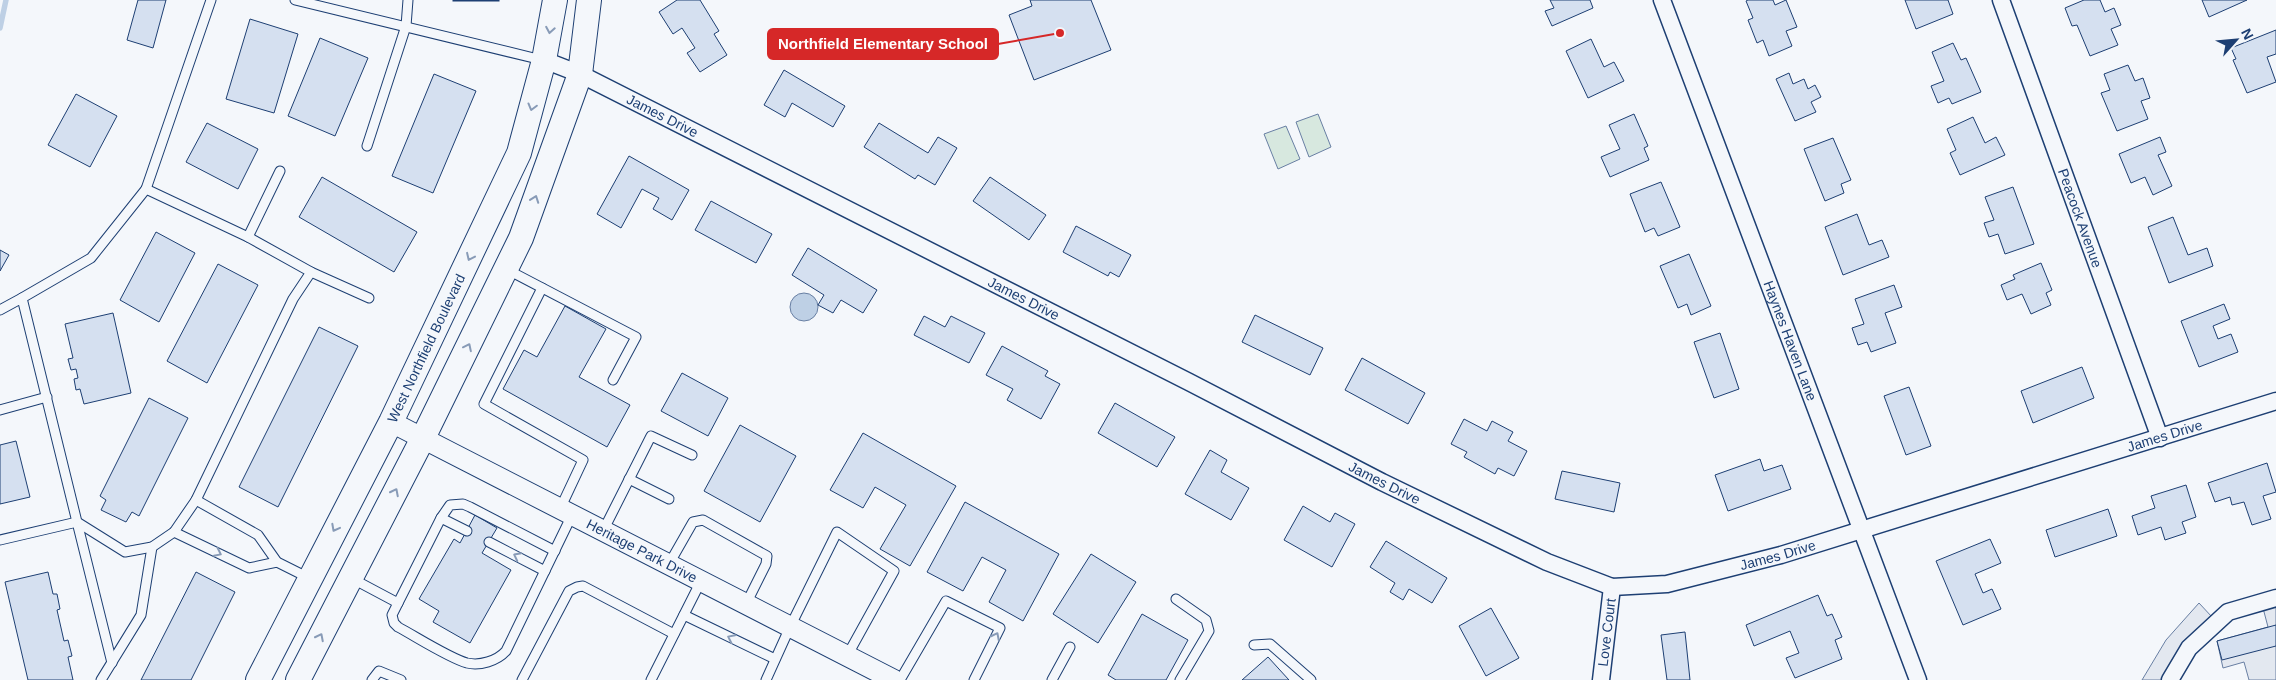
<svg xmlns="http://www.w3.org/2000/svg" width="2276" height="680" viewBox="0 0 2276 680" font-family="Arial,sans-serif">
<style>
.green{fill:#d7e8df;stroke:#687fa3}
.parking{fill:#e3e8f0;stroke:#687fa3}
.water{fill:#bed0e5;stroke:#687fa3}
.lines{fill:none;stroke-linecap:round;stroke-linejoin:round}
.stream{stroke:#bed0e5;stroke-width:5.5}
.building{fill:#d5e0f0;stroke:#1d3f73}
.service-casing{stroke:#1d3f73;stroke-width:11}
.minor-casing{stroke:#1d3f73;stroke-width:19}
.tertiary-casing{stroke:#1d3f73;stroke-width:22}
.secondary-casing{stroke:#1d3f73;stroke-width:26}
.service{stroke:#f4f7fb;stroke-width:9}
.minor{stroke:#f4f7fb;stroke-width:16}
.tertiary{stroke:#f4f7fb;stroke-width:20}
.secondary{stroke:#f4f7fb;stroke-width:24}
.oneway{stroke:#889bb7}
.labels{text-anchor:middle;stroke-width:4;stroke-linejoin:round;paint-order:stroke}
.street-label{font-size:14px;fill:#1d3f73;stroke:#f4f7fb}
.leader{fill:none;stroke:#d62828;stroke-width:2}
.callout-dot{fill:#d62828;stroke:#f4f7fb;stroke-width:2}
.callout{fill:#d62828;stroke:#d62828;stroke-width:2}
.callout-label{font-size:15px;text-anchor:middle;font-weight:bold;fill:#fff}
</style>
<rect width="100%" height="100%" fill="#f4f7fb"/>
<!-- green -->
<g class="green">
<path d="M1318,114L1331,147L1309,157L1296,122Z"/>
<path d="M1286,126L1300,159L1278,169L1264,134Z"/>
</g>
<!-- parking -->
<g class="parking">
<path d="M2199,603L2212,617L2163,680H2142L2166,640Z"/>
<path d="M2276,605V680H2249L2244,662L2223,668L2217,641L2268,627L2263,608Z"/>
</g>
<!-- water -->
<circle class="water" cx="804" cy="307" r="14"/>
<g class="lines">
<!-- stream -->
<path class="stream" d="M0,28L6,0"/>
</g>
<!-- building -->
<g class="building">
<path d="M138,0H166L153,48L127,40Z"/>
<rect x="453" y="0" width="46" height="1"/>
<path d="M677,0H700L719,31L714,34L727,55L700,72L687,53L695,48L682,28L673,34L659,12Z"/>
<path d="M1030,0H1091L1111,50L1034,80L1009,15L1032,6Z"/>
<path d="M1550,0H1590L1593,8L1552,26L1545,11L1554,8Z"/>
<path d="M1748,0H1773L1775,5L1786,0L1797,27L1786,31L1792,46L1769,56L1763,40L1757,43L1748,20L1753,18L1746,1Z"/>
<path d="M1905,0H1948L1953,14L1916,29Z"/>
<path d="M2084,0H2100L2105,12L2114,8L2121,25L2111,29L2118,45L2090,56L2077,25L2072,26L2065,8Z"/>
<path d="M2202,0H2247L2209,17Z"/>
<path d="M250,19L298,34L274,113L226,99Z"/>
<path d="M2276,30V54L2267,57L2276,82L2247,93L2233,60L2236,59L2231,48Z"/>
<path d="M320,38L368,58L335,136L288,116Z"/>
<path d="M1591,39L1604,67L1614,62L1624,81L1588,98L1566,51Z"/>
<path d="M1953,43L1961,60L1966,58L1981,92L1952,104L1949,98L1938,103L1931,86L1944,81L1932,52Z"/>
<path d="M2128,65L2135,81L2143,78L2150,98L2141,101L2148,119L2117,131L2101,93L2110,90L2104,74Z"/>
<path d="M784,70L845,106L833,127L792,103L785,117L764,105Z"/>
<path d="M1789,73L1793,84L1804,79L1808,89L1815,85L1821,97L1811,102L1816,112L1795,121L1776,79Z"/>
<path d="M434,74L476,91L433,193L392,176Z"/>
<path d="M76,94L117,116L90,167L48,145Z"/>
<path d="M1634,114L1648,146L1644,148L1649,160L1610,177L1601,157L1620,149L1609,125Z"/>
<path d="M1973,117L1985,143L1996,137L2005,155L1960,175L1950,153L1956,150L1947,129Z"/>
<path d="M207,123L258,149L238,189L186,162Z"/>
<path d="M879,123L928,153L938,137L957,148L935,185L918,175L915,179L864,147Z"/>
<path d="M2160,137L2166,152L2158,155L2172,186L2153,195L2145,177L2131,183L2119,154Z"/>
<path d="M1833,138L1851,180L1841,184L1844,193L1825,201L1804,149Z"/>
<path d="M629,156L689,190L672,220L653,209L659,198L642,189L621,228L597,214Z"/>
<path d="M322,177L417,232L394,272L299,217Z"/>
<path d="M990,177L1046,215L1029,240L973,201Z"/>
<path d="M1661,182L1680,227L1658,236L1654,228L1645,232L1630,194Z"/>
<path d="M2013,187L2034,244L2005,254L1998,234L1989,237L1984,223L1994,220L1985,197Z"/>
<path d="M711,201L772,234L756,263L695,230Z"/>
<path d="M1857,214L1869,245L1882,240L1889,257L1843,275L1825,227Z"/>
<path d="M2173,217L2188,255L2207,248L2213,266L2169,283L2148,227Z"/>
<path d="M1076,226L1131,255L1119,277L1110,272L1108,276L1063,252Z"/>
<path d="M156,232L195,253L159,322L120,300Z"/>
<path d="M808,248L877,290L863,313L841,300L833,313L818,305L824,295L792,275Z"/>
<path d="M0,250L9,255L0,271Z"/>
<path d="M1689,254L1711,306L1691,315L1687,304L1678,308L1660,266Z"/>
<path d="M2041,263L2052,290L2046,293L2051,305L2031,314L2022,294L2007,300L2001,285L2015,279L2013,275Z"/>
<path d="M218,264L258,285L207,383L167,361Z"/>
<path d="M1894,285L1902,307L1885,313L1896,343L1871,352L1867,342L1858,345L1852,328L1864,324L1855,299Z"/>
<path d="M2224,304L2230,319L2213,326L2218,339L2231,334L2238,352L2199,367L2181,321Z"/>
<path d="M565,306L606,329L579,377L630,405L607,447L503,389L524,350L537,357Z"/>
<path d="M113,313L131,393L84,404L80,389L76,390L74,379L78,378L76,369L71,370L68,359L73,358L65,324Z"/>
<path d="M1255,315L1323,348L1310,375L1242,342Z"/>
<path d="M924,316L945,327L951,316L985,333L969,363L914,335Z"/>
<path d="M319,327L358,346L278,507L239,487Z"/>
<path d="M1720,333L1739,389L1714,398L1694,342Z"/>
<path d="M1002,346L1048,371L1045,376L1060,384L1041,419L1007,400L1013,389L986,375Z"/>
<path d="M1362,358L1425,393L1408,424L1345,390Z"/>
<path d="M2082,367L2094,398L2033,423L2021,391Z"/>
<path d="M682,373L728,398L708,436L661,411Z"/>
<path d="M1909,387L1931,446L1906,455L1884,396Z"/>
<path d="M149,398L188,418L139,516L132,512L126,522L101,510L106,500L100,496Z"/>
<path d="M1115,403L1175,437L1157,467L1098,433Z"/>
<path d="M1464,419L1487,431L1492,421L1513,432L1508,441L1527,451L1514,476L1498,468L1495,474L1464,457L1467,452L1451,444Z"/>
<path d="M740,425L796,456L760,522L704,491Z"/>
<path d="M863,433L956,486L910,566L880,549L906,505L875,487L863,508L830,490Z"/>
<path d="M16,441L30,497L0,504V445Z"/>
<path d="M1210,450L1227,460L1221,472L1249,488L1231,520L1185,494Z"/>
<path d="M1760,459L1764,471L1782,465L1791,489L1728,511L1715,475Z"/>
<path d="M2267,463L2276,492L2263,496L2271,519L2252,525L2244,502L2232,505L2230,497L2215,502L2208,483Z"/>
<path d="M1562,471L1620,483L1614,512L1555,499Z"/>
<path d="M2186,485L2196,517L2182,522L2186,533L2165,540L2161,527L2138,535L2132,516L2155,508L2151,496Z"/>
<path d="M965,502L1059,554L1023,621L989,602L1006,570L982,557L963,591L927,572Z"/>
<path d="M1303,506L1330,522L1335,513L1355,524L1332,567L1284,540Z"/>
<path d="M2108,509L2117,536L2055,557L2046,530Z"/>
<path d="M475,515L497,528L482,553L511,570L470,643L433,622L439,611L419,599L454,539L460,543Z"/>
<path d="M1990,539L2001,563L1975,574L1983,593L1992,589L2001,609L1963,625L1936,561Z"/>
<path d="M1386,541L1447,578L1432,603L1409,589L1403,600L1390,592L1395,583L1370,567Z"/>
<path d="M1091,554L1136,582L1098,643L1053,614Z"/>
<path d="M48,572L53,594H57L60,609L57,610L64,641L68,640L72,656L68,657L73,680H28L5,582Z"/>
<path d="M196,572L235,592L191,680H141Z"/>
<path d="M1818,595L1827,616L1832,614L1842,637L1835,640L1842,659L1795,678L1786,658L1799,653L1790,631L1754,646L1746,625Z"/>
<path d="M1491,608L1519,658L1486,676L1459,626Z"/>
<path d="M1142,614L1188,640L1166,680H1116L1108,675Z"/>
<path d="M2276,625V646L2222,660L2217,641Z"/>
<path d="M1685,632L1690,680H1667L1661,635Z"/>
<path d="M1268,657L1289,680H1242Z"/>
</g>
<g class="lines">
<defs>
<g id="service">
<path d="M295,0L542,60"/>
<path d="M367,146L406,26L408,0"/>
<path d="M146,189L248,237L311,272L293,299L196,500L174,532L152,547L125,552L77,522L22,298L91,258Z"/>
<path d="M146,189L211,0"/>
<path d="M248,237L280,171"/>
<path d="M506,269L636,337L613,380"/>
<path d="M311,272L369,298"/>
<path d="M542,288L484,404L583,460L560,509"/>
<path d="M0,310L22,298"/>
<path d="M0,410L47,397"/>
<path d="M629,479L669,499"/>
<path d="M196,500L258,535L277,562L309,578"/>
<path d="M441,518L467,531"/>
<path d="M603,531L651,436L692,455"/>
<path d="M174,532L249,568L277,562"/>
<path d="M0,540L77,522L112,663"/>
<path d="M489,542L545,571"/>
<path d="M669,564L693,522L703,520L767,556L766,564L746,604"/>
<path d="M351,578L398,603L392,615L394,623L398,627C415,636 449,658 467,663C480,666 497,661 506,651L572,515"/>
<path d="M1176,599L1206,620L1209,631L1180,680"/>
<path d="M398,603L441,518L450,505L463,504L470,507L555,551"/>
<path d="M684,615L775,659"/>
<path d="M1254,645L1270,644L1311,680"/>
<path d="M101,680L141,615L152,547"/>
<path d="M372,680L379,671L401,680"/>
<path d="M522,680L569,591L577,587L583,586L674,634"/>
<path d="M651,680L701,581"/>
<path d="M766,680L790,627L837,532L894,571L847,656"/>
<path d="M900,680L946,601L1000,628L974,680"/>
<path d="M1052,680L1070,647"/>
</g>
<g id="minor">
<path id="s1" d="M1662,0L1918,680"/>
<path id="s2" d="M2001,0L2160,438"/>
<path id="s3" d="M544,60L580,74L1189,382L1382,482L1547,562L1612,587L1667,584L1781,555L2276,401"/>
<path id="s4" d="M1601,680L1612,587"/>
<path d="M2170,680L2189,648L2228,612L2276,598"/>
</g>
<g id="tertiary">
<path id="s5" d="M391,422L894,680"/>
</g>
<g id="secondary">
<path id="s6" d="M258,680L391,422L519,153L544,60L555,0"/>
<path d="M298,680L423,438L521,238L580,74L589,0"/>
</g>
</defs>
<!-- service casing -->
<use href="#service" class="service-casing"/>
<!-- minor casing -->
<use href="#minor" class="minor-casing"/>
<!-- tertiary casing -->
<use href="#tertiary" class="tertiary-casing"/>
<!-- secondary casing -->
<use href="#secondary" class="secondary-casing"/>
<!-- service -->
<use href="#service" class="service"/>
<!-- minor -->
<use href="#minor" class="minor"/>
<!-- tertiary -->
<use href="#tertiary" class="tertiary"/>
<!-- secondary -->
<use href="#secondary" class="secondary"/>
</g>
<!-- one-way arrows -->
<defs><path id="oneway-chevron" d="M-2-3.5L2.5 0L-2 3.5" fill="none" stroke-width="1.6" stroke-linecap="round" stroke-linejoin="round" transform="scale(1.25)"/></defs>
<g class="oneway">
<use href="#oneway-chevron" transform="translate(550 30) rotate(100)"/>
<use href="#oneway-chevron" transform="translate(532 107) rotate(105)"/>
<use href="#oneway-chevron" transform="translate(535 199) rotate(-70)"/>
<use href="#oneway-chevron" transform="translate(470 257) rotate(115)"/>
<use href="#oneway-chevron" transform="translate(468 347) rotate(-64)"/>
<use href="#oneway-chevron" transform="translate(395 492) rotate(-63)"/>
<use href="#oneway-chevron" transform="translate(335 528) rotate(118)"/>
<use href="#oneway-chevron" transform="translate(218 553) rotate(26)"/>
<use href="#oneway-chevron" transform="translate(517 556) rotate(-153)"/>
<use href="#oneway-chevron" transform="translate(996 636) rotate(-63)"/>
<use href="#oneway-chevron" transform="translate(320 637) rotate(-63)"/>
<use href="#oneway-chevron" transform="translate(731 638) rotate(-154)"/>
</g>
<g class="labels">
<!-- street labels -->
<g class="street-label">
<text dy="5" stroke="none"><textPath href="#s3" startOffset="131">James Drive</textPath></text>
<text dy="5" stroke="none"><textPath href="#s2" startOffset="232">Peacock Avenue</textPath></text>
<text dy="5" stroke="none"><textPath href="#s3" startOffset="536">James Drive</textPath></text>
<text dy="5" stroke="none"><textPath href="#s1" startOffset="364">Haynes Haven Lane</textPath></text>
<text dy="5" stroke="none"><textPath href="#s6" startOffset="372">West Northfield Boulevard</textPath></text>
<text dy="5" stroke="none"><textPath href="#s3" startOffset="1766">James Drive</textPath></text>
<text dy="5" stroke="none"><textPath href="#s3" startOffset="941">James Drive</textPath></text>
<text dy="5" stroke="none"><textPath href="#s5" startOffset="282">Heritage Park Drive</textPath></text>
<text dy="5" stroke="none"><textPath href="#s3" startOffset="1361">James Drive</textPath></text>
<text dy="5" stroke="none"><textPath href="#s4" startOffset="48">Love Court</textPath></text>
</g>
</g>
<!-- callouts -->
<path class="leader" d="M1060 33L998 44"/>
<circle class="callout-dot" cx="1060" cy="33" r="5"/>
<rect class="callout" x="768" y="29" width="230" height="30" rx="5"/>
<g class="callout-label">
<text x="883" y="49">Northfield Elementary School</text>
</g>
<!-- north arrow -->
<g transform="translate(2236 40) rotate(63)" stroke="#f4f7fb" stroke-width="4" paint-order="stroke">
<path d="M0-4L9 19L0 12L-9 19Z" fill="#1d3f73"/>
<text y="-8" font-size="14" font-weight="bold" text-anchor="middle" fill="#1d3f73">N</text>
</g>
</svg>
